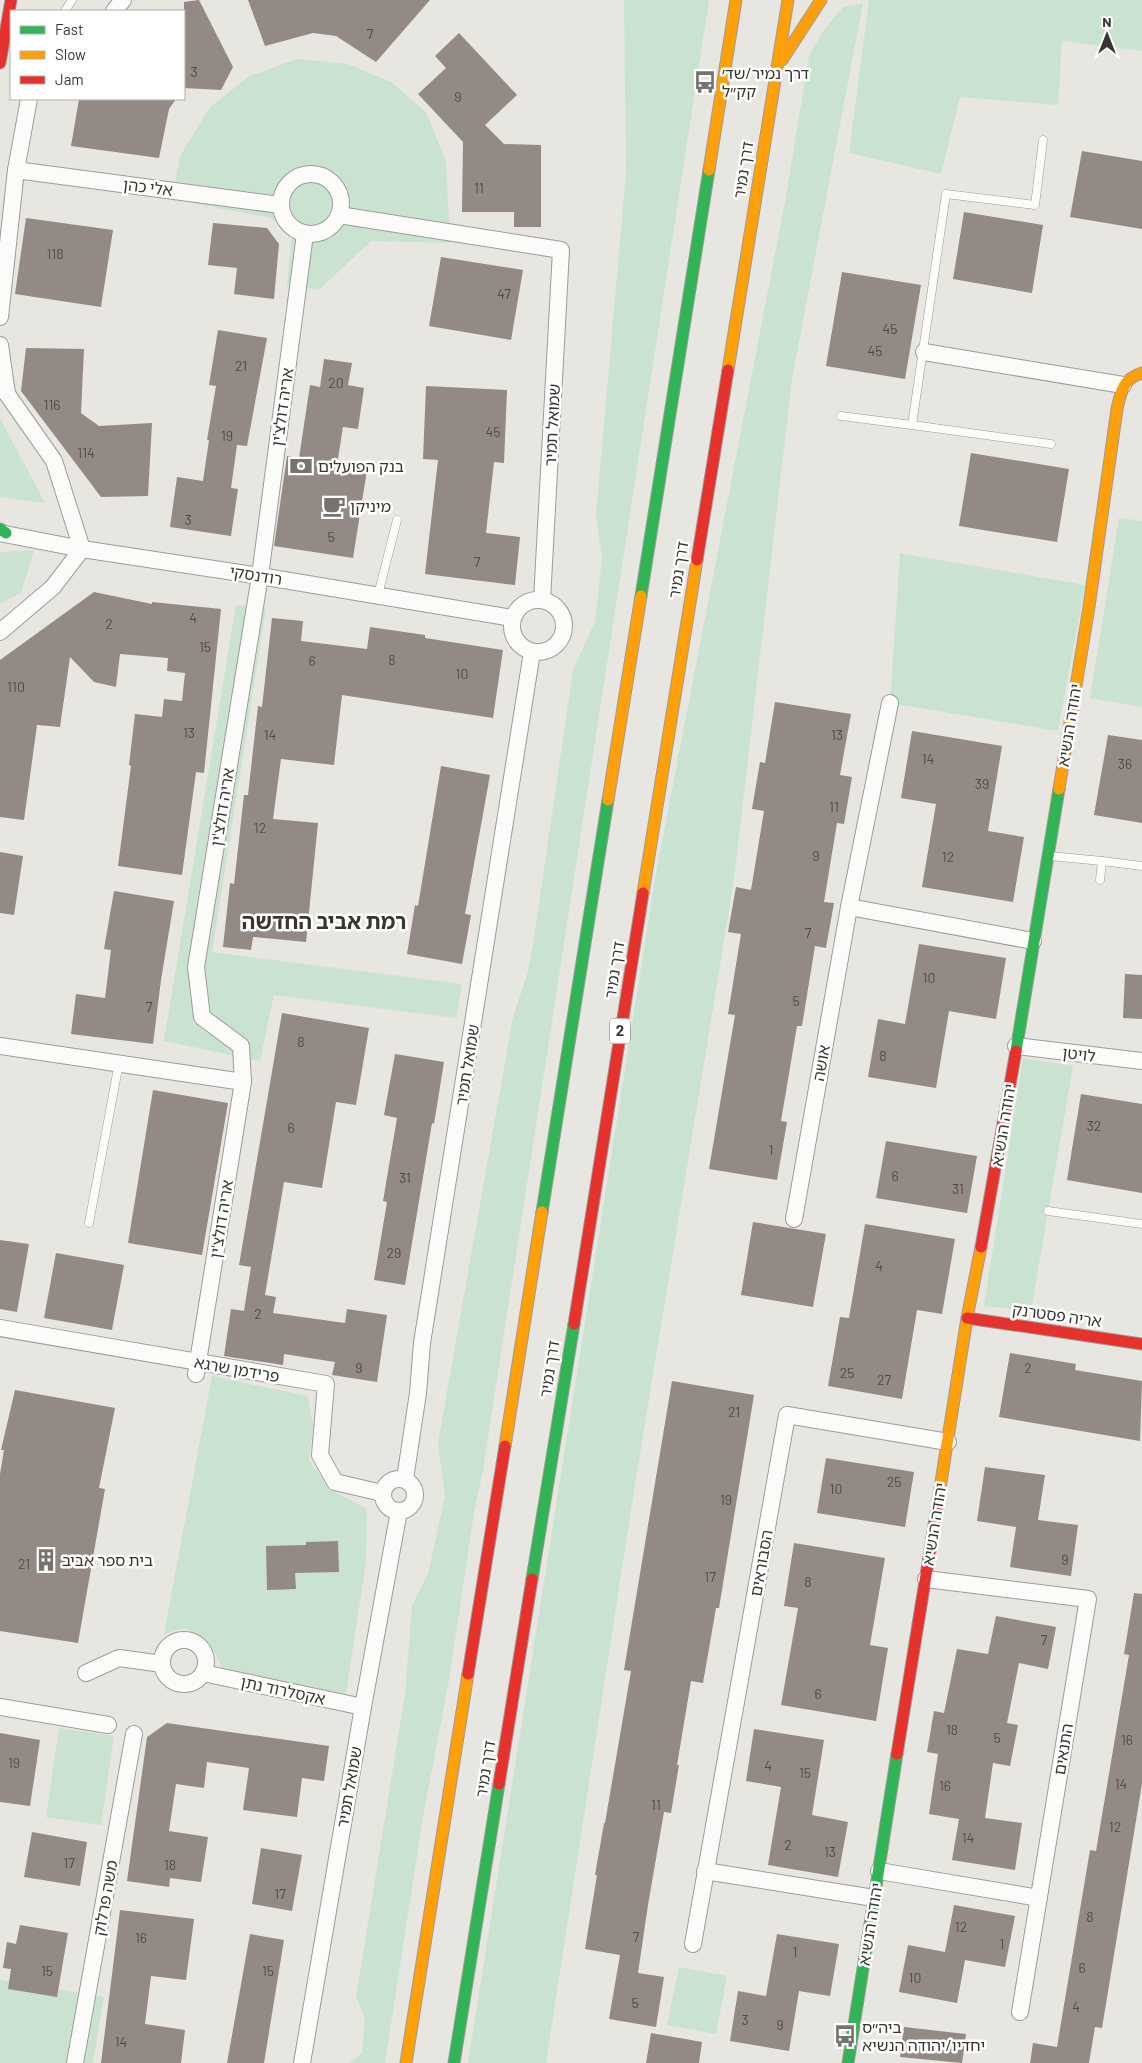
<svg xmlns="http://www.w3.org/2000/svg" width="1142" height="2063" viewBox="0 0 1142 2063" font-family="Barlow,'Noto Sans Hebrew',sans-serif">
<style>
.green{fill:#c9e3d0}
.building{fill:#938a86}
.lines{fill:none;stroke-linecap:round;stroke-linejoin:round}
.lane-casing{stroke:#9d9c99;stroke-width:9}
.street-casing{stroke:#9d9c99;stroke-width:18}
.fast-casing{stroke:#9d9c99;stroke-width:13}
.slow-casing{stroke:#9d9c99;stroke-width:13}
.jam-casing{stroke:#9d9c99;stroke-width:13}
.lane{stroke:#fbfbfa;stroke-width:8}
.street{stroke:#fbfbfa;stroke-width:16}
.fast{stroke:#30b455;stroke-width:11}
.slow{stroke:#ff9f0a;stroke-width:11}
.jam{stroke:#e5322d;stroke-width:11}
.labels{text-anchor:middle;stroke-width:5;stroke-linejoin:round;paint-order:stroke}
.number-label{font-size:14px;fill:#4e4b48}
.shield{fill:#fff;stroke:#737270;stroke-width:1}
.shield-label{font-size:15px;font-weight:bold;fill:#373633}
.poi-label{font-size:16px;fill:#373633;stroke:#fff;text-anchor:start}
.street-label{font-size:16px;fill:#373633;stroke:#fff}
.district-label{font-size:21px;font-weight:bold;fill:#373633;stroke:#fff}
</style>
<rect width="100%" height="100%" fill="#e7e6e1"/>
<!-- green -->
<g class="green">
<path d="M624,0H709L483,1470L474,1513L449,1680L423,1817L385,2063H350L362,2053L365,2018L356,1997L405,1694L412,1606L428,1574L445,1496L438,1443L513,1017L527,975L533,945L573,670L595,622L602,558L596,516L626,172Z"/>
<path d="M869,0H1142V51L1062,41L1058,105L960,97L941,174L849,153Z"/>
<path d="M863,3L792,379L734,880L633,1497L546,2063H468L656,873L785,202L809,56L823,31L843,7Z"/>
<path d="M297,59L348,64L391,82L426,112L446,161L450,243L371,241L319,290L287,285L292,235L270,218L172,199L180,156L210,107L250,76Z"/>
<path d="M0,418L45,503L0,497Z"/>
<path d="M1119,518L1142,521V707L1090,698Z"/>
<path d="M34,550L21,593L0,604V552Z"/>
<path d="M900,553L1085,585L1058,731L890,703Z"/>
<path d="M236,605L266,608L212,952L462,984L456,1018L274,995L260,1061L164,1041Z"/>
<path d="M1023,1058L1073,1066L1031,1311L984,1306Z"/>
<path d="M212,1376L308,1396L313,1426L309,1460L329,1489L367,1509L366,1562L346,1694L224,1672L211,1645L185,1628L164,1634Z"/>
<path d="M59,1728L114,1736L101,1825L46,1817Z"/>
<path d="M679,1967L727,1976L716,2034L667,2025Z"/>
<path d="M0,1980L104,1997L93,2063H0Z"/>
</g>
<!-- building -->
<g class="building">
<path d="M199,0L233,67L221,90L184,88V2Z"/>
<path d="M248,0H430L376,62L336,36L313,33L265,46Z"/>
<path d="M459,33L517,95L485,125L504,144L541,145V227H514V212H462L463,142L418,94L446,68L435,56Z"/>
<path d="M79,99H176L169,109L159,158L71,146Z"/>
<path d="M1082,151L1142,161V229L1070,217Z"/>
<path d="M964,212L1043,225L1032,293L953,279Z"/>
<path d="M26,218L113,230L101,307L15,294Z"/>
<path d="M213,223L267,228L279,244L274,299L234,294L237,268L208,265Z"/>
<path d="M441,257L523,270L511,340L429,326Z"/>
<path d="M842,272L921,285L905,379L826,366Z"/>
<path d="M218,330L267,338L247,446L237,445L231,488L238,489L231,536L170,527L177,477L203,481L209,440H207L216,386L209,385Z"/>
<path d="M26,348L84,349L81,413L99,426L152,423L148,496L101,497L21,391Z"/>
<path d="M324,359L352,363L348,385L364,388L358,429L343,427L337,465L367,470L353,558L274,546L287,456L299,458L310,385L320,387Z"/>
<path d="M426,386L507,390L504,463L494,462L486,533L520,537L515,585L425,574L438,460L423,459Z"/>
<path d="M971,453L1069,469L1057,542L959,526Z"/>
<path d="M94,592L152,604V602L221,609L204,773L196,772L182,875L118,866L131,766L129,765L135,714L162,717L164,699L182,701L185,673L167,671L168,658L120,654L116,687L94,682L70,657L60,727L37,725L24,820L0,817V660Z"/>
<path d="M272,618L303,621L301,641L367,649L370,627L425,635V638L503,650L493,718L342,695L334,765L281,759L273,819L318,823L306,942L253,937L251,950L223,947L230,883L234,884L244,795H248L258,706L262,707Z"/>
<path d="M775,702L851,714L840,775L852,777L844,824L837,823L824,902L834,903L826,948L815,946L802,1026H797L781,1121L787,1122L777,1180L709,1169L735,1015L728,1014L741,934L728,932L736,887L751,890L764,811L752,809L760,762L765,763Z"/>
<path d="M912,731L1002,746L988,831L1024,837L1013,902L922,887L936,804L901,798Z"/>
<path d="M1108,735L1142,740V823L1094,815Z"/>
<path d="M441,766L490,775L465,914L471,915L462,964L407,954L415,905L418,906Z"/>
<path d="M0,852L23,856L14,915L0,913Z"/>
<path d="M114,891L174,901L161,980L153,1044L71,1034L76,994L105,998L111,950L104,949Z"/>
<path d="M919,944L1006,958L996,1019L949,1011L936,1088L868,1077L878,1019L905,1024Z"/>
<path d="M1125,974L1142,975V1019L1123,1018Z"/>
<path d="M282,1013L369,1028L356,1105L336,1102L322,1188L284,1182L265,1295L276,1297L273,1313L345,1323L347,1309L387,1315L377,1382L332,1375L335,1362L284,1354L283,1365L224,1356L231,1309L244,1311L251,1267L239,1265Z"/>
<path d="M395,1054L444,1062L434,1124L432,1123L405,1285L374,1280L387,1202L383,1201L397,1118L384,1115Z"/>
<path d="M153,1090L228,1103L202,1255L128,1243Z"/>
<path d="M1081,1094L1142,1104V1193L1067,1180Z"/>
<path d="M886,1141L977,1156L967,1213L876,1198Z"/>
<path d="M753,1222L826,1234L813,1307L741,1295Z"/>
<path d="M865,1224L955,1239L942,1314L917,1310L902,1399L828,1386L840,1317L849,1318Z"/>
<path d="M0,1240L29,1244L17,1312L0,1309Z"/>
<path d="M56,1253L124,1265L112,1330L44,1318Z"/>
<path d="M1010,1353L1076,1364L1075,1370L1142,1381L1140,1441L999,1417Z"/>
<path d="M672,1381L754,1395L719,1608H716L703,1683L691,1681L677,1765H679L671,1813L664,1812L648,1905L638,1973L664,1977L656,2027L609,2019L620,1955L585,1949L597,1875H595L604,1823H605L631,1671L624,1670Z"/>
<path d="M15,1390L115,1408L99,1488L105,1489L78,1643L0,1631V1474L4,1450H1Z"/>
<path d="M826,1458L914,1472L905,1527L817,1513Z"/>
<path d="M985,1467L1045,1475L1038,1520L1078,1525L1071,1576L1010,1567L1016,1527L977,1521Z"/>
<path d="M338,1541L339,1572L295,1573L296,1589L267,1590L266,1546L306,1545V1542Z"/>
<path d="M794,1543L885,1558L870,1645L888,1648L876,1721L781,1705L798,1608L784,1606Z"/>
<path d="M1134,1593L1142,1594V1784L1102,2028L1095,2027L1089,2063H1030L1033,2043L1057,2047L1090,1850L1096,1851L1129,1655L1124,1654Z"/>
<path d="M996,1616L1056,1627L1048,1669L1019,1663L1007,1723L1018,1725L1010,1766L993,1763L985,1818L1022,1823L1015,1870L952,1860L959,1819L929,1814L938,1754L927,1752L934,1711L944,1713L957,1649L988,1654Z"/>
<path d="M167,1723L329,1746L324,1781L302,1778L297,1817L243,1810L249,1768L207,1762L204,1788L176,1784L169,1831L208,1837L201,1882L170,1878L169,1887L127,1881L147,1737Z"/>
<path d="M754,1729L824,1740L812,1815L848,1822L838,1877L768,1865L781,1787L746,1781Z"/>
<path d="M0,1733L40,1740L30,1806L0,1802Z"/>
<path d="M32,1832L87,1842L80,1886L24,1877Z"/>
<path d="M261,1848L302,1855L292,1911L252,1904Z"/>
<path d="M954,1905L1015,1916L1005,1967L965,1960L957,2003L899,1992L908,1945L945,1952Z"/>
<path d="M120,1910L194,1919L186,1980L151,1976L145,2024L185,2030L181,2063H101Z"/>
<path d="M20,1925L68,1933L57,1997L8,1989L11,1969L3,1968L7,1942L16,1944Z"/>
<path d="M250,1934L284,1940L264,2063H227Z"/>
<path d="M777,1934L839,1944L830,1996L799,1991L789,2051L730,2041L738,1991L766,1996Z"/>
<path d="M904,2027L966,2034L962,2063L900,2057Z"/>
<path d="M651,2033L702,2042L699,2063H646Z"/>
</g>
<g class="lines">
<defs>
<g id="lane">
<path d="M65,11L72,0"/>
<path d="M1043,140L1035,205L946,194L912,425L1051,444"/>
<path d="M841,416L912,425"/>
<path d="M378,595L397,520"/>
<path d="M1050,856L1102,861L1100,880"/>
<path d="M1102,861L1142,866"/>
<path d="M1048,1211L1142,1224"/>
<path d="M89,1223L119,1063"/>
</g>
<g id="street">
<path d="M114,11L123,0"/>
<path d="M16,170L280,205"/>
<circle cx="311" cy="204" r="30"/>
<path d="M339,215L561,250L542,600"/>
<path d="M0,317L16,170L29,99"/>
<path d="M0,345L7,394L54,461L82,549L53,587L0,632"/>
<path d="M924,352L1123,385"/>
<path d="M0,533L82,549L260,576L512,618"/>
<circle cx="538" cy="626" r="26"/>
<path d="M849,907L1033,941"/>
<path d="M0,1046L243,1082"/>
<path d="M1016,1046L1142,1061"/>
<path d="M794,1219L849,907L890,703"/>
<path d="M0,1328L326,1384L320,1455L335,1482L382,1493"/>
<path d="M196,1374L243,1082L241,1046L202,1017L196,967L260,576L305,234"/>
<circle cx="399" cy="1495" r="16"/>
<path d="M405,1479L418,1393L422,1343L532,652"/>
<path d="M926,1579L1088,1599L1020,2012"/>
<circle cx="184" cy="1662" r="22"/>
<path d="M86,1673L119,1658L162,1664"/>
<path d="M203,1673L363,1707"/>
<path d="M0,1707L108,1725"/>
<path d="M705,1871L874,1898"/>
<path d="M879,1871L1039,1898"/>
<path d="M693,1944L787,1415L948,1442"/>
<path d="M75,2063L134,1734"/>
<path d="M302,2063L363,1707L399,1511"/>
</g>
<g id="fast">
<path d="M0,529L6,533"/>
<path d="M641,596L709,170"/>
<path d="M1016,1051L1059,789"/>
<path d="M542,1212L608,800"/>
<path d="M532,1579L574,1324"/>
<path d="M454,2063L499,1784"/>
<path d="M848,2063L897,1754"/>
</g>
<g id="slow">
<path d="M782,60L821,0"/>
<path d="M709,170L736,0"/>
<path d="M728,370L788,0"/>
<path d="M1059,789L1089,607L1117,409C1121,391 1123,379 1142,373"/>
<path d="M608,800L641,596"/>
<path d="M643,893L697,560"/>
<path d="M505,1446L542,1212"/>
<path d="M938,1501L967,1318L981,1247"/>
<path d="M406,2063L468,1674"/>
</g>
<g id="jam">
<path d="M0,63L11,0"/>
<path d="M697,560L728,370"/>
<path d="M981,1247L1016,1051"/>
<path d="M967,1318L1142,1344"/>
<path d="M574,1324L643,893"/>
<path d="M468,1674L505,1446"/>
<path d="M897,1754L938,1501"/>
<path d="M499,1784L532,1579"/>
</g>
</defs>
<!-- lane casing -->
<use href="#lane" class="lane-casing"/>
<!-- street casing -->
<use href="#street" class="street-casing"/>
<!-- fast casing -->
<use href="#fast" class="fast-casing"/>
<!-- slow casing -->
<use href="#slow" class="slow-casing"/>
<!-- jam casing -->
<use href="#jam" class="jam-casing"/>
<!-- lane -->
<use href="#lane" class="lane"/>
<!-- street -->
<use href="#street" class="street"/>
<!-- fast -->
<use href="#fast" class="fast"/>
<!-- slow -->
<use href="#slow" class="slow"/>
<!-- jam -->
<use href="#jam" class="jam"/>
</g>
<!-- icons -->
<defs>
<symbol id="bus-bare" viewBox="-9 -9 18 18"><path d="M-5-6H5V4H4V6H2V4H-2V6H-4V4H-5ZM-3.5-4V0h7V-4ZM-3.5 1.2v1.5H-2V1.2ZM2 1.2v1.5H3.5V1.2Z" fill="#757470" stroke="#fff" stroke-width="2.5" paint-order="stroke"/></symbol>
<symbol id="bank-bare" viewBox="-9 -9 18 18"><path d="M-6-4H6V4H-6ZM0-2.3a2.3 2.3 0 1 0 0 4.6a2.3 2.3 0 1 0 0-4.6Z" fill="#757470" stroke="#fff" stroke-width="2.5" paint-order="stroke"/></symbol>
<symbol id="cafe-bare" viewBox="-9 -9 18 18"><path d="M-5.5-4.5H6V0H3Q3 3.5 0 3.5H-2.5Q-5.5 3.5-5.5 0ZM3-3.2v2h1.7v-2ZM-6 4.5H4V6H-6Z" fill="#757470" stroke="#fff" stroke-width="2.5" paint-order="stroke"/></symbol>
<symbol id="building-bare" viewBox="-9 -9 18 18"><path d="M-4-6H4V6H1V3H-1V6H-4ZM-2.5-4.3h1.7v1.8h-1.7ZM.8-4.3h1.7v1.8H.8ZM-2.5-1h1.7V.8h-1.7ZM.8-1h1.7V.8H.8Z" fill="#757470" stroke="#fff" stroke-width="2.5" paint-order="stroke"/></symbol>
</defs>
<g fill-rule="evenodd">
<use href="#bus-bare" x="689" y="66" width="32" height="32"/>
<use href="#bank-bare" x="285" y="450" width="32" height="32"/>
<use href="#cafe-bare" x="318" y="490" width="32" height="32"/>
<use href="#building-bare" x="30" y="1544" width="32" height="32"/>
<use href="#bus-bare" x="829" y="2020" width="32" height="32"/>
</g>
<g class="labels">
<!-- number labels -->
<g class="number-label">
<text x="370" y="39">7</text>
<text x="194" y="77">3</text>
<text x="458" y="102">9</text>
<text x="479" y="193">11</text>
<text x="55" y="259">118</text>
<text x="504" y="299">47</text>
<text x="890" y="334">45</text>
<text x="875" y="356">45</text>
<text x="241" y="371">21</text>
<text x="336" y="388">20</text>
<text x="52" y="410">116</text>
<text x="493" y="437">45</text>
<text x="227" y="441">19</text>
<text x="86" y="458">114</text>
<text x="188" y="525">3</text>
<text x="331" y="542">5</text>
<text x="477" y="567">7</text>
<text x="193" y="623">4</text>
<text x="109" y="629">2</text>
<text x="205" y="652">15</text>
<text x="392" y="665">8</text>
<text x="312" y="666">6</text>
<text x="462" y="679">10</text>
<text x="16" y="692">110</text>
<text x="189" y="738">13</text>
<text x="270" y="740">14</text>
<text x="837" y="740">13</text>
<text x="928" y="764">14</text>
<text x="1125" y="769">36</text>
<text x="982" y="789">39</text>
<text x="834" y="812">11</text>
<text x="260" y="833">12</text>
<text x="816" y="861">9</text>
<text x="948" y="862">12</text>
<text x="808" y="938">7</text>
<text x="929" y="983">10</text>
<text x="796" y="1006">5</text>
<text x="149" y="1012">7</text>
<text x="301" y="1047">8</text>
<text x="883" y="1061">8</text>
<text x="1094" y="1131">32</text>
<text x="291" y="1133">6</text>
<text x="771" y="1155">1</text>
<text x="895" y="1181">6</text>
<text x="405" y="1183">31</text>
<text x="958" y="1194">31</text>
<text x="394" y="1258">29</text>
<text x="879" y="1271">4</text>
<text x="258" y="1319">2</text>
<text x="359" y="1373">9</text>
<text x="1028" y="1373">2</text>
<text x="847" y="1378">25</text>
<text x="884" y="1385">27</text>
<text x="734" y="1417">21</text>
<text x="894" y="1487">25</text>
<text x="836" y="1494">10</text>
<text x="726" y="1505">19</text>
<text x="1065" y="1565">9</text>
<text x="24" y="1569">21</text>
<text x="710" y="1582">17</text>
<text x="808" y="1587">8</text>
<text x="1044" y="1645">7</text>
<text x="818" y="1699">6</text>
<text x="952" y="1735">18</text>
<text x="997" y="1743">5</text>
<text x="1127" y="1745">16</text>
<text x="14" y="1768">19</text>
<text x="768" y="1771">4</text>
<text x="805" y="1778">15</text>
<text x="1121" y="1789">14</text>
<text x="945" y="1791">16</text>
<text x="656" y="1810">11</text>
<text x="1115" y="1832">12</text>
<text x="968" y="1843">14</text>
<text x="788" y="1850">2</text>
<text x="830" y="1857">13</text>
<text x="69" y="1868">17</text>
<text x="170" y="1870">18</text>
<text x="280" y="1899">17</text>
<text x="1090" y="1922">8</text>
<text x="961" y="1932">12</text>
<text x="636" y="1942">7</text>
<text x="141" y="1943">16</text>
<text x="1002" y="1949">1</text>
<text x="795" y="1957">1</text>
<text x="1082" y="1973">6</text>
<text x="47" y="1976">15</text>
<text x="268" y="1976">15</text>
<text x="915" y="1983">10</text>
<text x="635" y="2008">5</text>
<text x="1076" y="2012">4</text>
<text x="745" y="2025">3</text>
<text x="780" y="2030">9</text>
<text x="121" y="2047">14</text>
</g>
<!-- shield labels -->
<rect class="shield" x="610" y="1018.5" width="20" height="25" rx="4"/>
<g class="shield-label">
<text x="620" y="1036">2</text>
</g>
<!-- poi labels -->
<g class="poi-label">
<text x="722" y="79">דרך נמיר/שד׳<tspan x="722" dy="18">קק״ל</tspan></text>
<text x="318" y="472">בנק הפועלים</text>
<text x="350" y="512">מיניקן</text>
<text x="62" y="1566">בית ספר אביב</text>
<text x="862" y="2033">ביה״ס<tspan x="862" dy="18">יחדיו/יהודה הנשיא</tspan></text>
</g>
<!-- street labels -->
<g class="street-label">
<text transform="translate(743 170) rotate(-81)" y="6">דרך נמיר</text>
<text transform="translate(148 187) rotate(7)" y="6">אלי כהן</text>
<text transform="translate(282 407) rotate(-82)" y="6">אריה דולצ'ין</text>
<text transform="translate(552 425) rotate(-87)" y="6">שמואל תמיר</text>
<text transform="translate(678 570) rotate(-81)" y="6">דרך נמיר</text>
<text transform="translate(256 575) rotate(9)" y="6">רודנסקי</text>
<text transform="translate(1069 725) rotate(-81)" y="6">יהודה הנשיא</text>
<text transform="translate(222 807) rotate(-81)" y="6">אריה דולצ'ין</text>
<text transform="translate(614 970) rotate(-81)" y="6">דרך נמיר</text>
<text transform="translate(1079 1054) rotate(7)" y="6">לויטן</text>
<text transform="translate(821 1063) rotate(-80)" y="6">אושה</text>
<text transform="translate(467 1065) rotate(-81)" y="6">שמואל תמיר</text>
<text transform="translate(1003 1125) rotate(-81)" y="6">יהודה הנשיא</text>
<text transform="translate(221 1219) rotate(-81)" y="6">אריה דולצ'ין</text>
<text transform="translate(1057 1315) rotate(8)" y="6">אריה פסטרנק</text>
<text transform="translate(237 1369) rotate(10)" y="6">פרידמן שרגא</text>
<text transform="translate(549 1369) rotate(-81)" y="6">דרך נמיר</text>
<text transform="translate(934 1524) rotate(-81)" y="6">יהודה הנשיא</text>
<text transform="translate(761 1563) rotate(-80)" y="6">הסבוראים</text>
<text transform="translate(283 1690) rotate(12)" y="6">אקסלרוד נתן</text>
<text transform="translate(1063 1749) rotate(-81)" y="6">התנאים</text>
<text transform="translate(485 1769) rotate(-81)" y="6">דרך נמיר</text>
<text transform="translate(349 1787) rotate(-80)" y="6">שמואל תמיר</text>
<text transform="translate(105 1898) rotate(-80)" y="6">משה פרלוק</text>
<text transform="translate(870 1924) rotate(-81)" y="6">יהודה הנשיא</text>
</g>
<!-- district labels -->
<g class="district-label">
<text x="324" y="929">רמת אביב החדשה</text>
</g>
</g>
<!-- legend -->
<rect x="10" y="10" width="175" height="90" fill="#ffffff" stroke="#afafad"/>
<rect x="20" y="26" width="25" height="8" fill="#30b455" stroke="#afafad"/>
<text x="55" y="35" font-size="15" fill="#373633">Fast</text>
<rect x="20" y="51" width="25" height="8" fill="#ff9f0a" stroke="#afafad"/>
<text x="55" y="60" font-size="15" fill="#373633">Slow</text>
<rect x="20" y="76" width="25" height="8" fill="#e5322d" stroke="#afafad"/>
<text x="55" y="85" font-size="15" fill="#373633">Jam</text>
<!-- north arrow -->
<g transform="translate(1107 35)" stroke="#ffffff" stroke-width="4" paint-order="stroke">
<path d="M0-4L9 19L0 12L-9 19Z" fill="#373633"/>
<text y="-8" font-size="14" font-weight="bold" text-anchor="middle" fill="#373633">N</text>
</g>
</svg>
